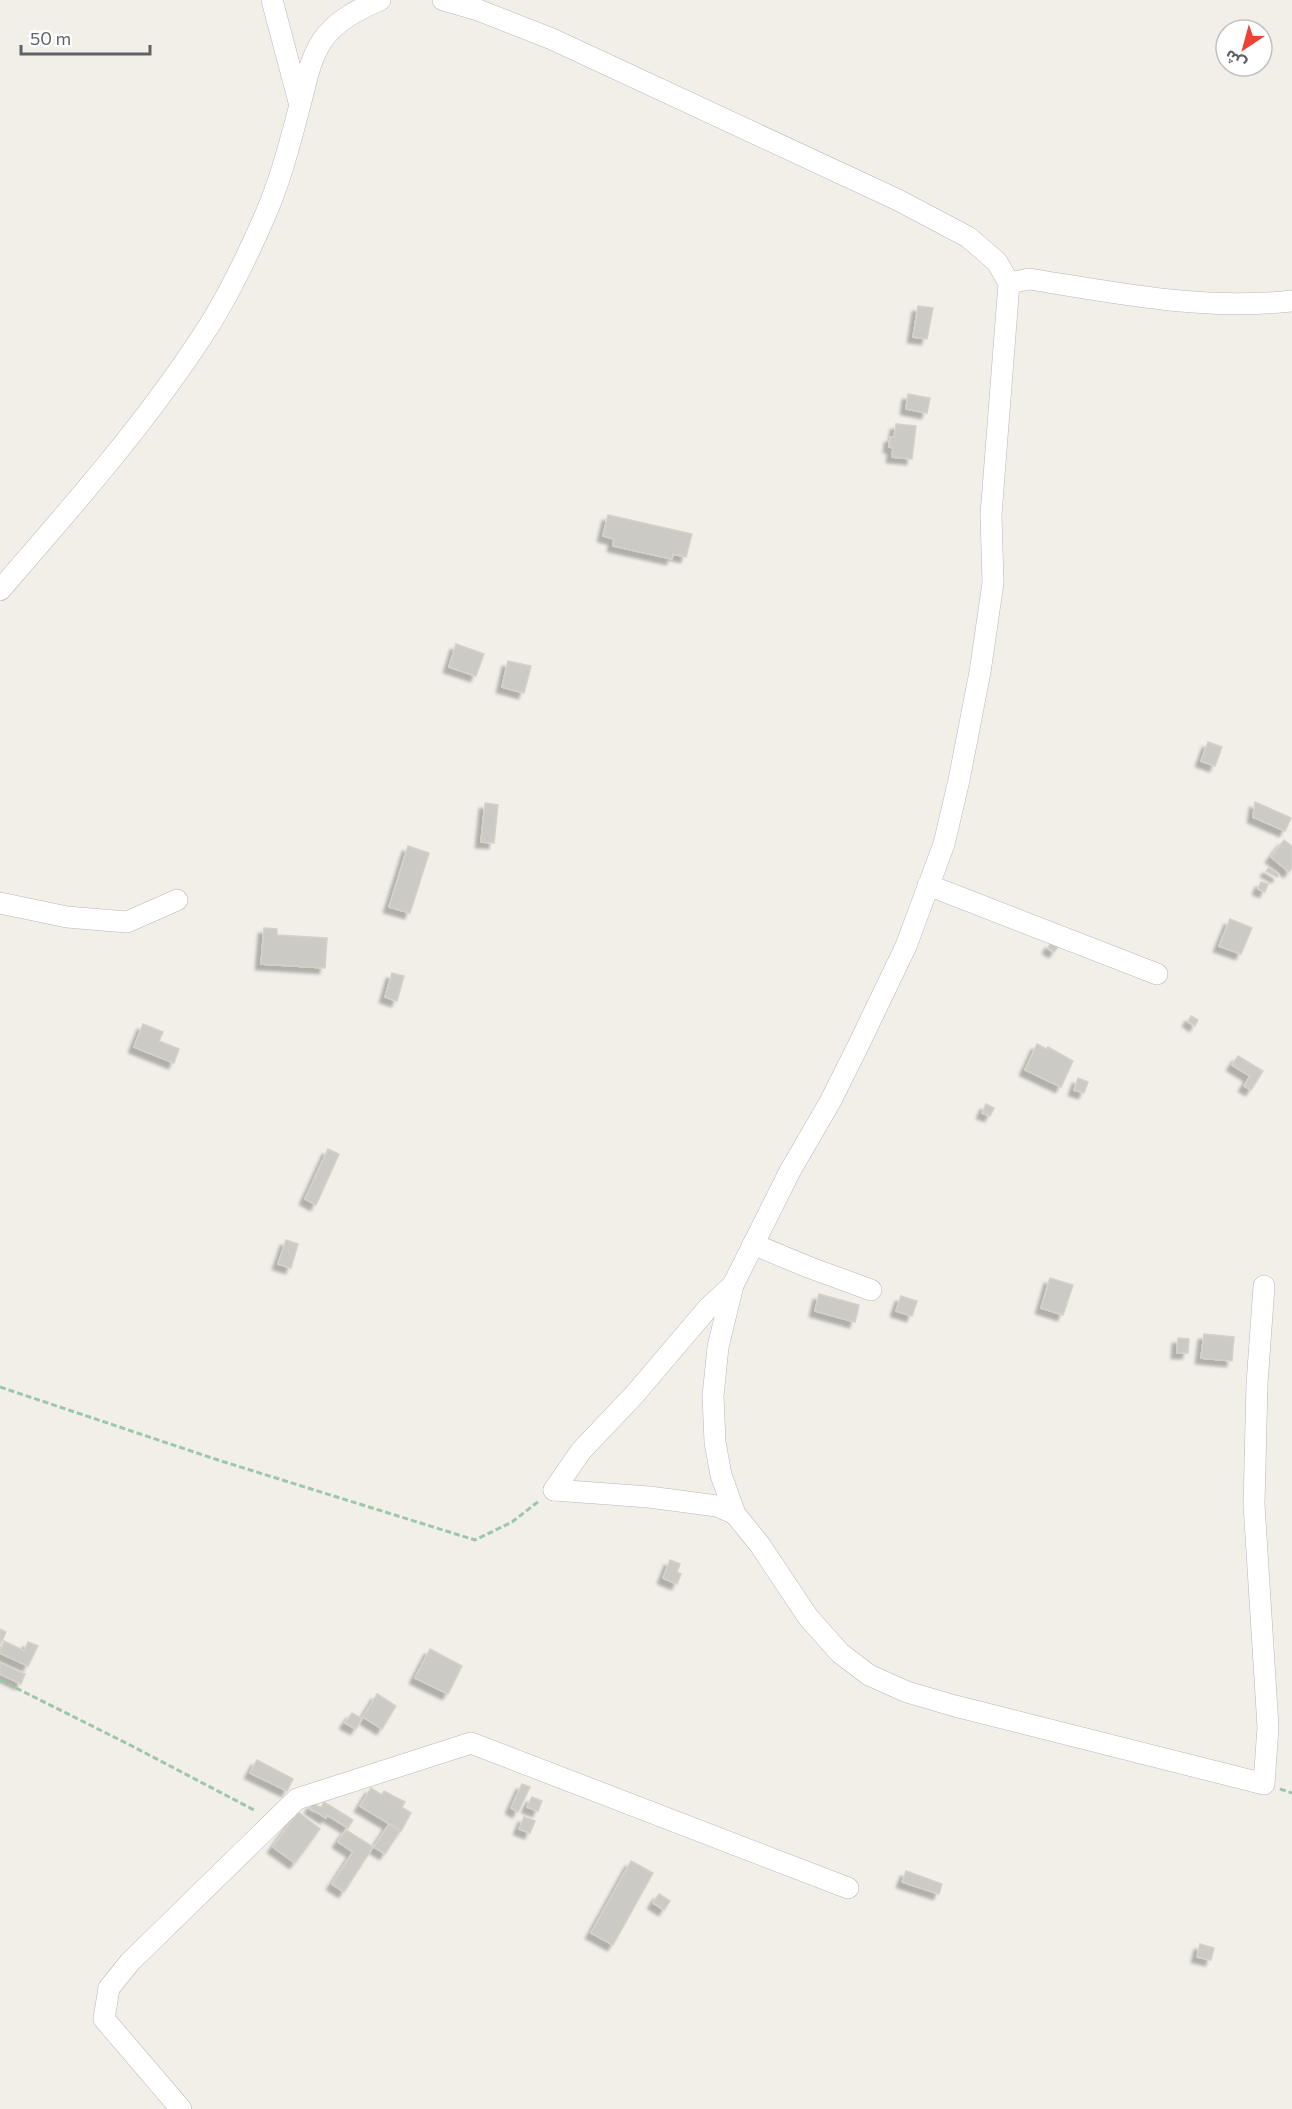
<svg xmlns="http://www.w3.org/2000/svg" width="1292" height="2109" viewBox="0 0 1292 2109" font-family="Commissioner,'Noto Sans Arabic',sans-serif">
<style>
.building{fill:#cccac5;stroke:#d6d1c6;stroke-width:1.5;filter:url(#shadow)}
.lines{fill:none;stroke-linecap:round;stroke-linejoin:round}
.minor-casing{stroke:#b5b8bc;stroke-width:22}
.path{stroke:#9cc7a9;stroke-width:3;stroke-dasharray:6 3;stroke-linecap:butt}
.minor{stroke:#fff;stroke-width:21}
</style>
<defs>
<filter id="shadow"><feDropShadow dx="-5.5" dy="5.5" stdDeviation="1.5" flood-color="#0004"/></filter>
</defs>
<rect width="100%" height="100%" fill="#f1efe8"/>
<!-- building -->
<g class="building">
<path d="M918,306L933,308L927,339L913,337Z"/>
<path d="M908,394L930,398L927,413L906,409Z"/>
<path d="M896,424L916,426L912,459L892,457L893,448L889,447L890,437H894Z"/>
<path d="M608,515L692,534L686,557L673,554L672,559L613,546L614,539L603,536Z"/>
<path d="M456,644L484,654L476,676L449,667Z"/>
<path d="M508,661L531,666L524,693L502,687Z"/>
<path d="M1208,742L1222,747L1215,766L1201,761Z"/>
<path d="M1255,802L1291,818L1285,831L1253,817Z"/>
<path d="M485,803L498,805L494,843L481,842Z"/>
<path d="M1284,840L1292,846V868L1289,872L1271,857Z"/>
<path d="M408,846L429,853L410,913L389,907Z"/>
<path d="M1269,868L1279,874L1277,877L1266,871Z"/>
<path d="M1261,882L1268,884L1265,892L1258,889Z"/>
<path d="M1230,919L1252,928L1241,954L1219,946Z"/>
<path d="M264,928L277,929V935L327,938L325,968L261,964Z"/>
<path d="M1051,943L1058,947L1054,952L1048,948Z"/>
<path d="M392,973L404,976L397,1001L385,997Z"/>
<path d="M1191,1016L1198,1020L1195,1026L1188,1021Z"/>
<path d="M143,1024L163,1032L159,1041L179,1049L174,1063L134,1047Z"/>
<path d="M1037,1044L1046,1049L1048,1047L1073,1061L1061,1087L1025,1070Z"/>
<path d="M1238,1056L1263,1071L1251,1090L1244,1086L1250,1076L1232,1065Z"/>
<path d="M1078,1078L1088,1082L1084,1093L1074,1090Z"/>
<path d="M986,1104L994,1108L990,1116L982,1113Z"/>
<path d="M328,1149L339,1154L316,1205L305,1199Z"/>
<path d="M286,1240L298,1244L291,1268L278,1264Z"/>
<path d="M1050,1278L1073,1285L1063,1315L1041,1308Z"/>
<path d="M819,1294L859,1305L855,1322L815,1311Z"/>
<path d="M901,1296L917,1301L912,1316L896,1311Z"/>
<path d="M1204,1334L1234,1337L1232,1361L1201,1358Z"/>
<path d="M1178,1338L1189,1339L1188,1353H1177Z"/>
<path d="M670,1560L680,1564L677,1572L681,1574L677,1584L663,1578Z"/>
<path d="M0,1629L6,1632L0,1645Z"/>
<path d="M4,1641L24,1651L28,1642L38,1646L28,1666L0,1653Z"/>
<path d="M430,1649L462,1666L448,1694L415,1678Z"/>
<path d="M0,1663L25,1674L21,1684L0,1674Z"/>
<path d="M377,1694L396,1706L382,1729L363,1717Z"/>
<path d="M352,1713L362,1719L356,1729L345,1723Z"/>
<path d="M257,1760L293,1779L287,1791L250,1773Z"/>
<path d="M522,1784L530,1787L518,1812L511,1808Z"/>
<path d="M371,1788L382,1795L384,1791L405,1802L402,1807L411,1813L401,1831L360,1806Z"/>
<path d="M532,1797L542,1801L538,1811L527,1807Z"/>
<path d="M324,1802L353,1820L348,1828L327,1815L326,1818L310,1808L313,1803L321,1808Z"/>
<path d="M298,1812L320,1829L295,1863L273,1847Z"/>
<path d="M524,1817L535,1821L530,1833L519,1829Z"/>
<path d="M389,1824L400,1831L385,1854L374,1847Z"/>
<path d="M346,1830L373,1847L344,1892L332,1884L353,1852L338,1842Z"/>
<path d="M631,1861L653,1873L613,1945L591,1933Z"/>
<path d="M906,1871L942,1884L939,1894L902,1882Z"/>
<path d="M659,1894L670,1901L664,1910L653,1903Z"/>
<path d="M1200,1944L1214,1948L1211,1960L1197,1957Z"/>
</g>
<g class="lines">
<defs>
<g id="minor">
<path d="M272,0L299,102"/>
<path d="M443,0L478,10L552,39L898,200L968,237L997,262L1009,283L991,515L993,583L980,672L959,780L944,844L906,946L859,1044L830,1102L790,1171L733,1285L718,1347L713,1396L715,1442L721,1475L735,1514L760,1545L808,1617L840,1653L869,1675L907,1692L955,1706L1264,1784L1268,1727L1254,1504L1257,1384L1264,1286"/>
<path d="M1009,283L1029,279C1117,293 1203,311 1292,301"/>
<path d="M0,590C70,509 142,428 201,338C226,301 246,259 264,218C280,182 290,143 300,105C306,83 309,61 322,41C335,21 359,9 380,0"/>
<path d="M928,885L1157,974"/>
<path d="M0,903L67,917L127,922L177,900"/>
<path d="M753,1244L808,1267L871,1290"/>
<path d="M554,1490L581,1451L635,1394L708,1308L733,1285"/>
<path d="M554,1490L649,1497L717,1506L735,1514"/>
<path d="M181,2109L104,2019L109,1988L130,1962L297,1799L471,1743L848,1888"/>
</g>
</defs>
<!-- minor casing -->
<use href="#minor" class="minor-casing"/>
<!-- path -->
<g class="path">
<path d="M0,1387L218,1460L475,1540L512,1522L539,1501"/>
<path d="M0,1680L130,1745L256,1811"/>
<path d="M1280,1789L1292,1793"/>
</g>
<!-- minor -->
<use href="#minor" class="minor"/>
</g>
<!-- north arrow -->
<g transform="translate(1244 48) rotate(216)"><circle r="28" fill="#ffffff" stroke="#bfc1c3" stroke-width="1.5"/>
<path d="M0-4.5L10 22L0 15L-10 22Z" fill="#ea4335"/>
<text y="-9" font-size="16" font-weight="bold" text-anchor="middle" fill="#5f6368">ش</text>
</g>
<!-- scale -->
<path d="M21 45v9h129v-9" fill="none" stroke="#5f6368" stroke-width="3"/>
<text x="30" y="45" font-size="18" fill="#5f6368" stroke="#ffffff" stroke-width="4.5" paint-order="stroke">50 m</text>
</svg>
